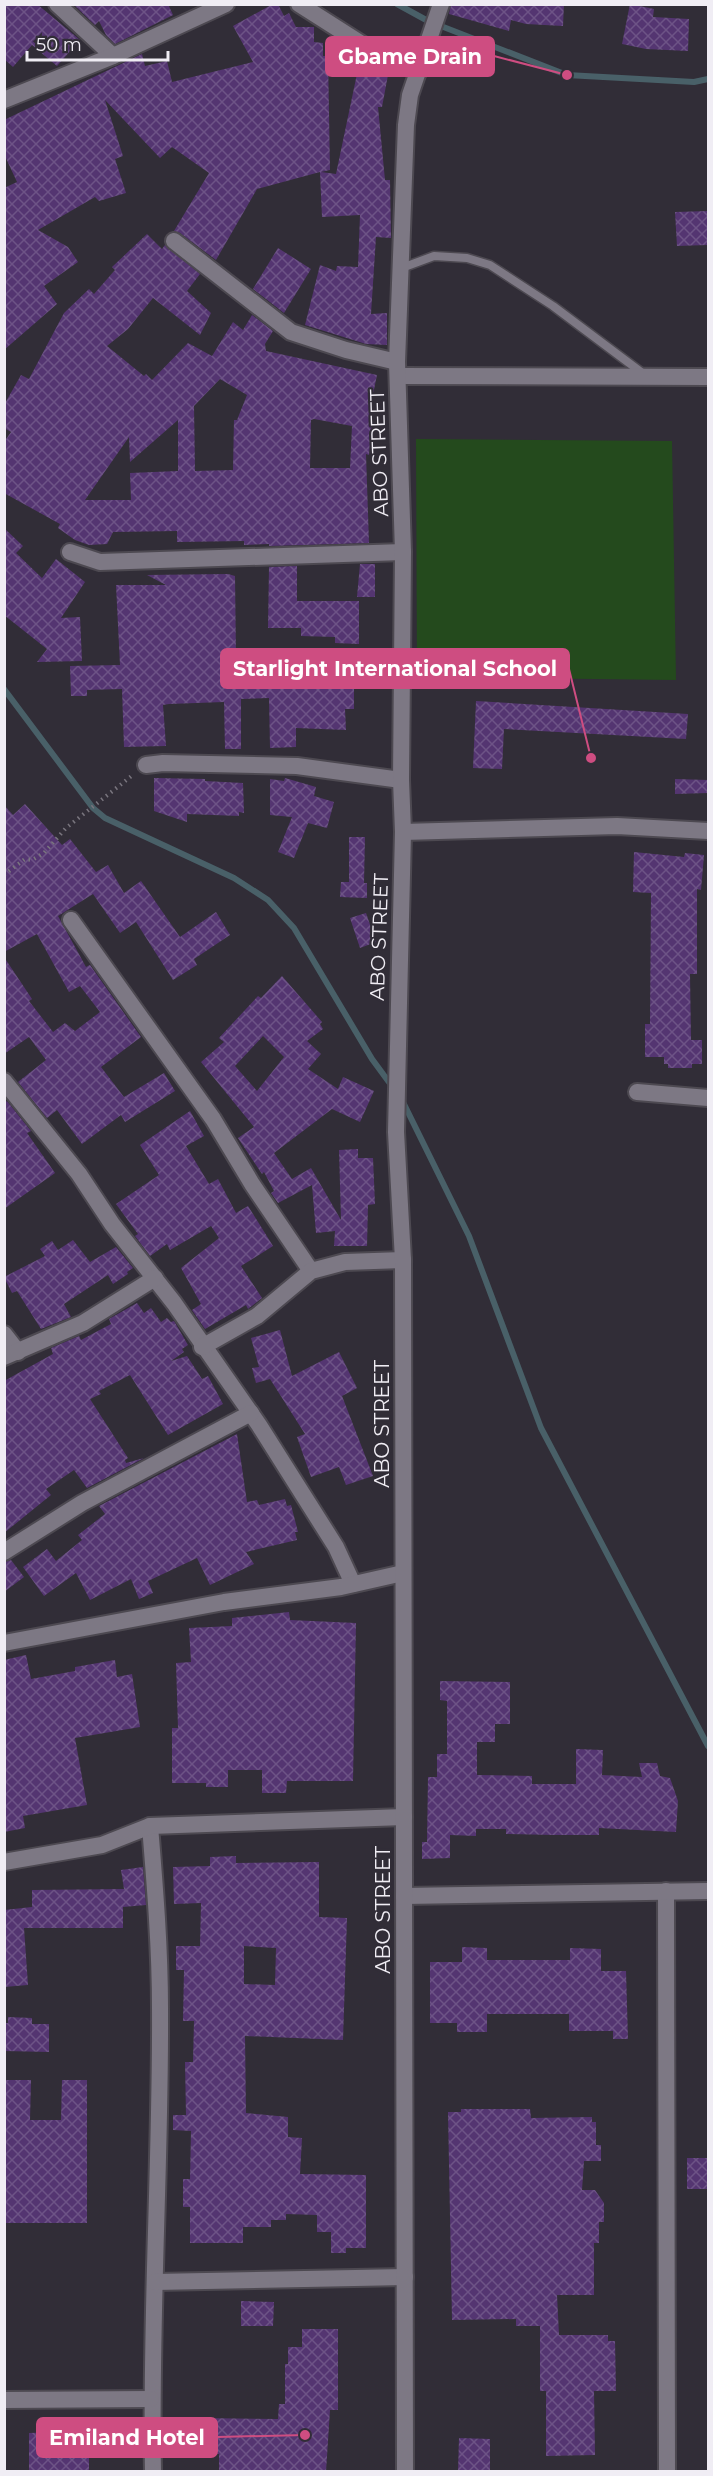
<svg xmlns="http://www.w3.org/2000/svg" width="713" height="2476" viewBox="0 0 713 2476" font-family="Montserrat,sans-serif">
<style>
.grass{fill:#244a1d}
.lines{fill:none;stroke-linecap:round;stroke-linejoin:round}
.stream{stroke:#496068;stroke-width:6}
.building{fill:url(#building-cross-hatch);fill-rule:evenodd}
.lane-casing{stroke:#4d4951;stroke-width:11}
.street-casing{stroke:#4d4951;stroke-width:20}
.path{stroke:#79757e;stroke-width:4;stroke-dasharray:1.5 4.5;stroke-linecap:butt}
.lane{stroke:#7d7884;stroke-width:8}
.street{stroke:#7d7884;stroke-width:16}
.labels{text-anchor:middle;stroke-width:4.5;stroke-linejoin:round;paint-order:stroke}
.street-label{font-size:20px;fill:#f0edf4;stroke:#312d37}
.leader{fill:none;stroke:#ce4d81;stroke-width:2}
.callout-dot{fill:#ce4d81;stroke:#312d37;stroke-width:2}
.callout{fill:#ce4d81;stroke:#ce4d81;stroke-width:2}
.callout-label{font-size:21px;text-anchor:middle;font-weight:bold;fill:#fff}
</style>
<defs>
<pattern id="building-cross-hatch" width="8" height="8" patternUnits="userSpaceOnUse" patternTransform="scale(1.5)"><rect width="8" height="8" fill="#543571"/><path d="M0 0l8 8M0 8l8-8" fill="none" stroke="#6d5386"/></pattern>
</defs>
<rect width="100%" height="100%" fill="#312d37"/>
<!-- grass -->
<path class="grass" d="M416,439L672,441L676,680L417,677Z"/>
<g class="lines">
<!-- stream -->
<g class="stream">
<path d="M397,4L428,21L567,75L694,82L708,79"/>
<path d="M4,689L93,808L105,818L234,878L268,900L294,928L372,1059L394,1089"/>
<path d="M402,1100L469,1236L541,1428L708,1746"/>
</g>
</g>
<!-- building -->
<g class="building">
<path d="M4,4H37L80,40L57,66L32,45L13,67L4,59Z"/>
<path d="M168,4L173,15L115,44L106,35L99,21L95,25L74,5Z"/>
<path d="M273,4H278L284,16L289,13L296,27H314V42L323,43V56H328L330,170L321,172L336,174L358,69L388,75L382,107H378L385,180H390L391,238L376,237L371,314L387,313V345L366,344L305,325L320,265L336,271L337,266L358,267L360,215L322,217L320,172L257,189L216,260L180,233L174,231L209,173L172,147L160,158L105,100L123,156L115,159L126,193L99,201L95,197L38,230L68,247L78,262L44,286L57,304L4,350V188L17,182L4,154V120L142,54L145,66L167,61L172,82L253,62L233,26Z"/>
<path d="M451,4H564L563,26L526,24L511,20L509,31L449,14Z"/>
<path d="M630,4L654,9L653,17L689,19L688,51L646,49L622,44Z"/>
<path d="M708,211V245L677,246L675,212Z"/>
<path d="M147,234L162,249L165,245L200,274L187,291L211,313L200,335L153,298L128,329L107,346L144,376L146,374L152,380L188,343L212,356L233,322L243,330L252,315L273,331L265,344L266,351L377,375L370,409H374L369,455L366,454L369,543L269,546V544L244,545V541L177,542V531L113,532L107,544L89,545L75,540L58,528L60,524L4,493V442L11,432L4,428V405L21,375L29,379L64,313L89,289L94,294L115,270L112,267ZM220,379L247,395L237,420H234L233,470L195,471L194,406ZM314,419L352,426L350,468H310L311,420ZM178,420V471L130,473L131,500H85L129,437L130,462Z"/>
<path d="M278,248L311,269L284,313L253,289Z"/>
<path d="M4,528L23,546L16,553L42,578L56,559L85,582L61,618L80,617L82,661L37,662L47,649L4,615Z"/>
<path d="M360,564H375V597H357Z"/>
<path d="M297,566V601H359V644L335,643V637L301,636V628H268L269,567Z"/>
<path d="M228,574L235,576L236,658L299,657V672H354V709H345L346,730L296,728V747L270,748L269,698L241,699V749H225L224,702L169,704L163,705L166,746L124,747L122,689L87,690V696H71L70,666L120,665L116,585H166L147,575Z"/>
<path d="M476,701L688,714L686,739L504,729L502,769L473,768Z"/>
<path d="M154,778L205,779V781L243,783L244,813L239,812V816L187,814V822L154,811Z"/>
<path d="M285,778L316,787L314,796L334,802L327,828L308,823L294,858L278,852L292,817L270,815V779L284,781Z"/>
<path d="M675,779L708,780V793L675,794Z"/>
<path d="M25,804L62,845L70,839L96,872L108,865L124,893L141,881L180,937L216,912L230,935L194,959L197,965L173,980L136,922L120,933L93,894L58,916L86,967L90,965L141,1037L101,1067L124,1097L164,1073L175,1091L125,1122L121,1115L82,1144L57,1110L47,1118L18,1082L46,1060L29,1037L4,1054V957L32,999L29,1001L53,1032L65,1023L75,1031L100,1012L80,986L69,992L37,934L4,952V805L13,815Z"/>
<path d="M349,837H365L364,883H367V898L340,897L341,882H349Z"/>
<path d="M634,852L684,857L685,853L704,855L701,890L697,889V974H690L691,1040H702V1064H692V1068H668V1064H664V1057H645V1024H650L651,893L633,892Z"/>
<path d="M366,913L376,942L360,948L350,918Z"/>
<path d="M282,976L322,1022L320,1024L323,1029L307,1041L321,1054L308,1069L338,1089L343,1077L374,1091L360,1122L332,1109L274,1153L292,1179L311,1168L341,1220L339,1150L358,1149V1158H373L375,1204L368,1205L367,1246H334L335,1231L316,1233L312,1185L278,1203L271,1193L274,1191L264,1172L262,1174L238,1138L254,1127L201,1062L224,1042L219,1038L258,996L261,998ZM263,1036L284,1057L257,1091L235,1066Z"/>
<path d="M7,1101L31,1131L27,1133L55,1173L4,1209V1103Z"/>
<path d="M190,1111L204,1136L186,1146L209,1184L218,1179L236,1213L248,1206L273,1246L241,1266L262,1298L248,1309L246,1305L205,1329L192,1310L201,1304L181,1268L219,1238L211,1226L170,1250L167,1244L150,1256L135,1236L138,1234L116,1204L159,1175L140,1145Z"/>
<path d="M73,1240L90,1262L116,1247L133,1268L127,1272L128,1274L113,1284L108,1275L64,1304L71,1317L41,1329L17,1291L12,1293L4,1277L45,1256L40,1249L52,1241L58,1250Z"/>
<path d="M137,1303L144,1313L151,1308L161,1322L167,1318L171,1322L174,1321L188,1345L182,1349L184,1352L171,1361L187,1356L202,1379L208,1376L223,1404L168,1435L130,1375L99,1391L101,1394L90,1399L128,1458L125,1460L126,1463L144,1458L87,1488L74,1470L46,1489L51,1495L4,1533V1381L53,1354L51,1348L79,1336L81,1340L111,1324L109,1319Z"/>
<path d="M280,1330L292,1376L339,1352L357,1388L342,1396L373,1476L346,1485L339,1467L311,1477L297,1437L305,1434L270,1379L256,1383L252,1368L259,1367L251,1338Z"/>
<path d="M237,1434L247,1502L257,1500L259,1505L285,1499L287,1506L291,1505L298,1532H295L297,1540L246,1552L254,1564L210,1585L197,1558L148,1581L153,1593L139,1599L131,1579L90,1600L76,1573L44,1596L23,1567L47,1549L56,1561L82,1540L78,1535L105,1514L99,1506Z"/>
<path d="M11,1560L24,1577L4,1592V1562Z"/>
<path d="M289,1612L290,1620L356,1623L353,1781H287L286,1793H262V1770H228V1787H206V1783H172V1728H178L176,1663L191,1662L189,1628L232,1626V1618Z"/>
<path d="M26,1655L31,1679L75,1671V1667L115,1660L117,1677L132,1674L140,1727L75,1738L87,1805L23,1816L25,1828L4,1832V1660Z"/>
<path d="M440,1681L510,1682V1724H495V1742H477V1775L532,1776V1784H576V1749L603,1750L602,1775L642,1777L639,1763H657L660,1776L670,1778L678,1801L676,1832L599,1828V1835H553L506,1834V1829H476V1836L450,1835V1858L422,1859V1842H427L428,1777H437V1754H447V1701L440,1700Z"/>
<path d="M236,1856V1863L319,1862V1917L347,1918L343,2040L245,2036L246,2113L288,2117V2137L302,2138L300,2174L366,2175V2248H346V2253H331V2232H317V2215L286,2214V2220H271V2227H243V2243H190V2207H183V2179H190L191,2131L173,2130V2115H186L185,2062H193L194,2021H183L184,1970H176V1946H200L201,1903L174,1904L173,1867L210,1866V1857ZM244,1946L276,1948L275,1985L244,1984Z"/>
<path d="M143,1867L146,1905L123,1907V1928H24L28,1985L4,1987V1910L32,1907V1890L124,1889L121,1870Z"/>
<path d="M462,1947L487,1948V1960H570V1948L601,1949V1971H626L628,2039H613V2031H569V2014H487V2032H457V2023H430V1962H462Z"/>
<path d="M8,2017L32,2018V2024H49V2052L4,2051V2023H8Z"/>
<path d="M4,2080H31L30,2120H61L62,2080H87V2223H4Z"/>
<path d="M461,2109H530L531,2118L592,2117V2122H596V2145H601V2161H584L582,2190H595L604,2203V2222H599V2243H594V2295H557L559,2335H608V2341H615L616,2391H594L595,2455L546,2456V2391H540V2326H516V2319L452,2320L448,2112H461Z"/>
<rect x="687" y="2158" width="21" height="31"/>
<path d="M241,2301L274,2302L273,2326H241Z"/>
<path d="M302,2329H338V2410H330L326,2472H219V2454L200,2453L201,2418L278,2419L279,2404H285V2364H288V2347H302Z"/>
<path d="M60,2421H89V2472H29V2433L60,2432Z"/>
<path d="M459,2438L490,2439V2472H458Z"/>
</g>
<g class="lines">
<defs>
<path id="lane" d="M399,269L434,256L467,258L490,265L553,306L645,375"/>
<g id="street">
<path d="M57,4L113,56"/>
<path d="M299,4L379,55L419,71"/>
<path d="M4,100L113,56L226,4"/>
<path d="M174,241L291,332L346,350L397,362"/>
<path d="M398,376L708,377"/>
<path d="M70,552L100,562L403,552"/>
<path d="M146,765L163,763L297,766L401,780"/>
<path d="M403,832L617,826L708,831"/>
<path d="M71,920L213,1119L252,1184L311,1271"/>
<path d="M4,1081L79,1174L112,1224L174,1303L259,1425L336,1547L353,1584"/>
<path d="M637,1092L708,1098"/>
<path d="M4,1334L18,1352"/>
<path d="M202,1347L257,1316L311,1271L345,1262L403,1260"/>
<path d="M4,1357L83,1323L155,1278"/>
<path d="M4,1552L82,1503L251,1413"/>
<path d="M4,1643L224,1602L341,1587L403,1573"/>
<path d="M150,1826C155,1887 160,1947 160,2008C161,2162 150,2317 153,2472"/>
<path d="M4,1862L102,1845L150,1826L404,1817"/>
<path d="M666,1891L667,2472"/>
<path d="M404,1896L708,1891"/>
<path d="M155,2282L405,2277"/>
<path d="M4,2400L151,2399"/>
<path d="M405,2472L403,1260L396,1132L403,832L401,780L403,552L397,362L406,125L410,95L441,4"/>
</g>
</defs>
<!-- lane casing -->
<use href="#lane" class="lane-casing"/>
<!-- street casing -->
<use href="#street" class="street-casing"/>
<!-- path -->
<path class="path" d="M4,875L25,859L32,860L44,853L66,828L134,774"/>
<!-- lane -->
<use href="#lane" class="lane"/>
<!-- street -->
<use href="#street" class="street"/>
</g>
<g class="labels">
<!-- street labels -->
<g class="street-label">
<text transform="translate(379 453) rotate(-92)" y="7">ABO STREET</text>
<text transform="translate(379 937) rotate(-88)" y="7">ABO STREET</text>
<text transform="translate(382 1424) rotate(-90)" y="7">ABO STREET</text>
<text transform="translate(383 1910) rotate(-90)" y="7">ABO STREET</text>
</g>
</g>
<!-- callouts -->
<path class="leader" d="M567 75L494 56M591 758L569 669M305 2435L217 2437"/>
<g class="callout-dot">
<circle cx="567" cy="75" r="6"/>
<circle cx="591" cy="758" r="6"/>
<circle cx="305" cy="2435" r="6"/>
</g>
<g class="callout">
<rect x="326" y="37" width="168" height="39" rx="6"/>
<rect x="221" y="649" width="348" height="39" rx="6"/>
<rect x="37" y="2418" width="180" height="39" rx="6"/>
</g>
<g class="callout-label">
<text x="410" y="64">Gbame Drain</text>
<text x="395" y="676">Starlight International School</text>
<text x="127" y="2445">Emiland Hotel</text>
</g>
<!-- border -->
<rect width="713" height="2476" fill="none" stroke="#f0edf4" stroke-width="12"/>
<!-- scale -->
<path d="M27 51v9h141v-9" fill="none" stroke="#f0edf4" stroke-width="3"/>
<text x="36" y="51" font-size="18" fill="#f0edf4" stroke="#312d37" stroke-width="4.5" paint-order="stroke">50 m</text>
</svg>
